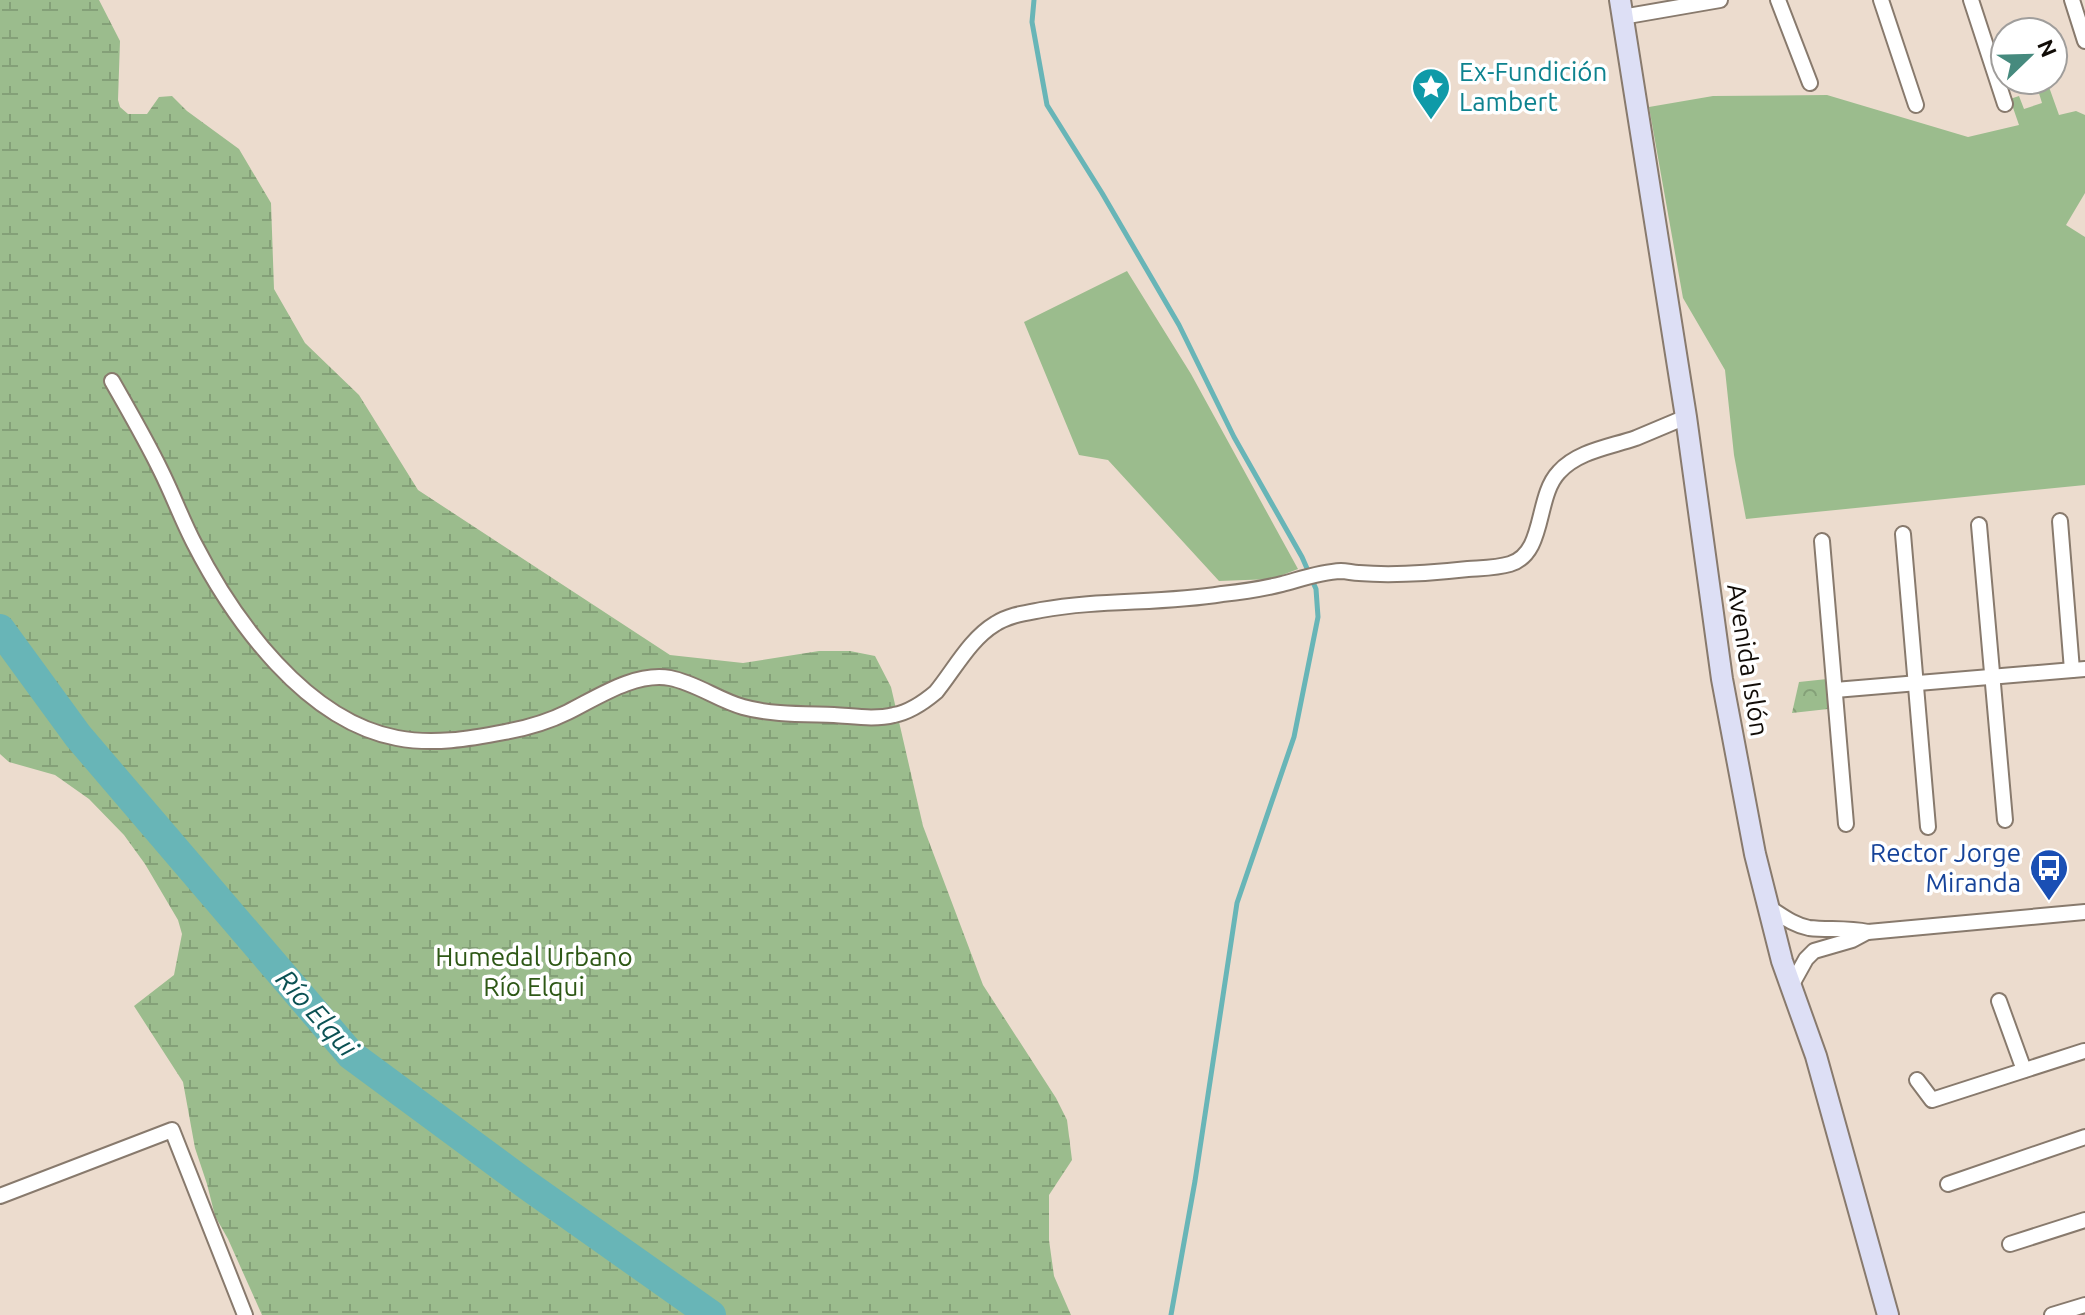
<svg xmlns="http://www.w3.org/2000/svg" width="2085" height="1315" viewBox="0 0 2085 1315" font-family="Ubuntu,sans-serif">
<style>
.green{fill:#9bbc8d}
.wetland{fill:url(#wetland-marsh)}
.park{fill:url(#park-crowns)}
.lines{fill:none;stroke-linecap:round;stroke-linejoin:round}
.stream{stroke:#68b5b7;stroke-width:5}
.river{stroke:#68b5b7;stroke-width:30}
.minor-casing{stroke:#887a6d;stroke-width:18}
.secondary-casing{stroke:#887a6d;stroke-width:24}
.minor{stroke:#fff;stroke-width:14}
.secondary{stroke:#dddff5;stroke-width:20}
.labels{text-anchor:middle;stroke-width:7;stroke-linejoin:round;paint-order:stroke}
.culture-label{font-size:26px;fill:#0d838f;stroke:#fff;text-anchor:start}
.street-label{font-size:26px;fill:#110c07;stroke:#fff}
.transit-label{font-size:26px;fill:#164399;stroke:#fff;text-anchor:end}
.park-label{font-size:26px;fill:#2e5816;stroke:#fff}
.water-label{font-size:28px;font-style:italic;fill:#0b5153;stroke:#fff}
</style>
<defs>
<pattern id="wetland-marsh" width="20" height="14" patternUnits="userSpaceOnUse" patternTransform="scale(2)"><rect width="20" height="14" fill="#9bbc8d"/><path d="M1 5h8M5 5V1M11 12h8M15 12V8" fill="none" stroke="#84a078"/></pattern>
<pattern id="park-crowns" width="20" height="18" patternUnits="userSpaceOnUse" patternTransform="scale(2)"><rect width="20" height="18" fill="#9bbc8d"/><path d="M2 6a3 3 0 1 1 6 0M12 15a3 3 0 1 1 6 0" fill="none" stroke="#84a078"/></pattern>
</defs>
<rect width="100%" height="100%" fill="#ecdcce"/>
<!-- green -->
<g class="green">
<path d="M2049,87L2059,115L2076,111L2085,115V193L2066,225L2085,237V485L1746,519L1734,455L1725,370L1683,298L1649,107L1713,96L1827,95L1968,137L2019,125L2010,99L2019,96L2024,109L2042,103L2038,90Z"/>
<path d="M1127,271L1191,374L1298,569L1272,579L1219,581L1108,460L1079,455L1024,322Z"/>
</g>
<!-- wetland -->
<path class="wetland" d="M0,0H99L120,41L118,100L120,107L128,114H147L159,97L172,96L187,111L239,149L271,203L274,289L305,343L359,395L418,490L670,655L743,663L819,651H850L875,656L891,687L923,826L983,985L1056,1098L1067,1120L1072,1160L1049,1195V1240L1054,1276L1071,1315H262L228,1239L215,1216L207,1184L195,1148L183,1082L134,1006L174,975L182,934L178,920L145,864L124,835L89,799L55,775L9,762L0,754Z"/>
<!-- park -->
<path class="park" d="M1827,679L1828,709L1792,713L1799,682Z"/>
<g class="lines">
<!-- stream -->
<path class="stream" d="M1034,0L1032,22L1047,105L1102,193L1179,325L1234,437L1302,557L1316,589L1318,617L1294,737L1237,903L1195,1181L1171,1315"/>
<!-- river -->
<path class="river" d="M0,629L78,736L351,1055L527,1185L711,1315"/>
<defs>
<g id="minor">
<path d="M1778,0L1810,83"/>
<path d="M1881,0L1916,105"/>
<path d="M1971,0L2005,104"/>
<path d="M2072,0L2085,41"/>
<path d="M1622,17L1720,0"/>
<path d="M112,381C129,411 146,440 161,471C173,495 182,520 194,543C234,621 306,721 397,738C433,745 469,739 505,732C527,728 548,722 568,712C598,697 635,672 670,678C696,683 718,700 743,707C772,715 804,714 834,715C853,716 874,720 894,715C910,712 923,703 936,692C954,670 970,639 995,624C1009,615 1025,613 1041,610C1101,599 1162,604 1222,594C1241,592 1262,589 1282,584C1301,579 1320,572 1341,571C1347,571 1353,573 1359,573C1394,576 1432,573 1468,569C1481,568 1497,568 1510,564C1546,553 1535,497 1559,472C1578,451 1610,447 1636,438C1653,431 1669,424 1686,417"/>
<path d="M2060,521L2072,670"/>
<path d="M1979,525L2005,820"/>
<path d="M1903,534L1928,827"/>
<path d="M1822,541L1846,824"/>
<path d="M1835,690L2085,669"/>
<path d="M1768,907C1781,915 1793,925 1809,928C1828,930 1847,928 1868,932L2085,912"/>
<path d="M1791,986L1806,959L1814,951L1852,940L1867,932"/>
<path d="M1999,1001L2024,1070"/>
<path d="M1917,1080L1932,1100L2084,1051"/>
<path d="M1948,1184L2085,1137"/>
<path d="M0,1196L172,1130L245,1315"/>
<path d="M2010,1244L2085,1220"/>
<path d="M2052,1315L2085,1305"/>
</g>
<path id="secondary" d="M1620,0L1686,417L1722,679L1755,854L1782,961L1816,1056L1888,1315"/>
</defs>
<!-- minor casing -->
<use href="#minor" class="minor-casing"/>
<!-- secondary casing -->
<use href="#secondary" class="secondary-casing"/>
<!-- minor -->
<use href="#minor" class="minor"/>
<!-- secondary -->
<use href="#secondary" class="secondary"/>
</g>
<!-- icons -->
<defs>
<symbol id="sight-pin" viewBox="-11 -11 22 30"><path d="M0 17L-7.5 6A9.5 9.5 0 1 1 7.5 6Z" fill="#0f9aa8" stroke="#fff"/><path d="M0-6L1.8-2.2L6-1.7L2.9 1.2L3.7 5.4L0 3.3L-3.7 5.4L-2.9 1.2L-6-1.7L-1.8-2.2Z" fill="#fff"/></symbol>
<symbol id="bus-pin" viewBox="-11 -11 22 30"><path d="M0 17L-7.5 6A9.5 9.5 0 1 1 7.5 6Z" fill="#1a4fb4" stroke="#fff"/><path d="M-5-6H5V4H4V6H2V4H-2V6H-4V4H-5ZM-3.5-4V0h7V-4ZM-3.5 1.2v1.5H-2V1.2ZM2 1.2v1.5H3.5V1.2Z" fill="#fff"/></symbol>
</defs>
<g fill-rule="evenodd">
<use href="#sight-pin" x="1409" y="65" width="44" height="60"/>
<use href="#bus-pin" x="2027" y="846" width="44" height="60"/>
</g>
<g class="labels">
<!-- culture labels -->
<g class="culture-label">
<text x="1459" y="81">Ex-Fundición<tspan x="1459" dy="30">Lambert</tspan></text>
</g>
<!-- street labels -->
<g class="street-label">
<text transform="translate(1748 660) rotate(81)" y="9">Avenida Islón</text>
</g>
<!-- transit labels -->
<g class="transit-label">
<text x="2021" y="862">Rector Jorge<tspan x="2021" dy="30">Miranda</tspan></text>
</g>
<!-- park labels -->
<g class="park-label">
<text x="534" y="966">Humedal Urbano<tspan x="534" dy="30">Río Elqui</tspan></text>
</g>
<!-- water labels -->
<g class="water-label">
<text transform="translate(317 1013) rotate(48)" y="10">Río Elqui</text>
</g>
</g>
<!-- north arrow -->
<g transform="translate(2029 56) rotate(67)"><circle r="38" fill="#ffffff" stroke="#a09e9c" stroke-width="2"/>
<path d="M0-6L14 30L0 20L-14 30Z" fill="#468a7e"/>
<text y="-12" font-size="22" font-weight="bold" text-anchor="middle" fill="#110c07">N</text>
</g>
</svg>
